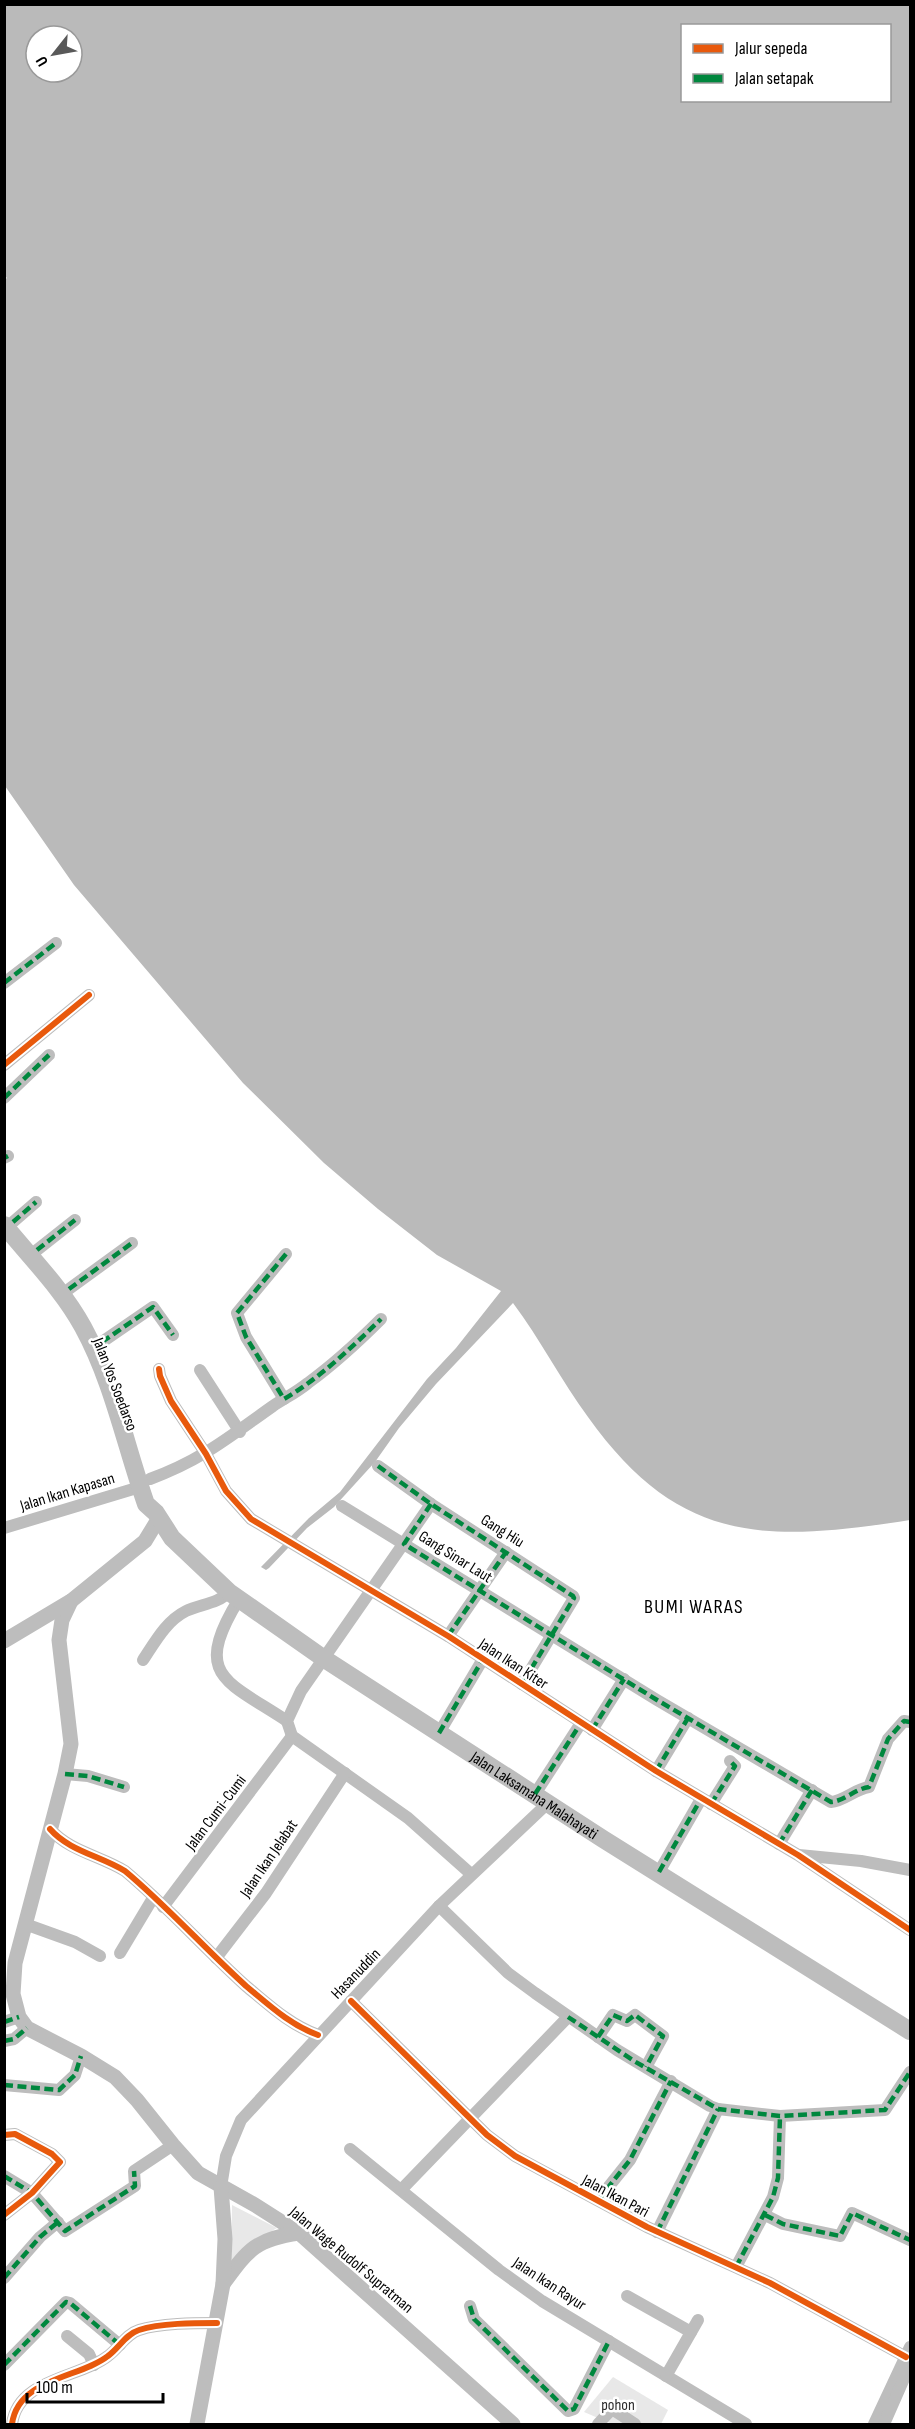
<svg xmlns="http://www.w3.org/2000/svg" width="915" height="2429" viewBox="0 0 915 2429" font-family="'Sofia Sans Condensed',sans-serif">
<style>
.green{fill:#e8e8e8}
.water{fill:#bababa;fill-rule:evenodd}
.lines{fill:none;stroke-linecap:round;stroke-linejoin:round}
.minor{stroke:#bdbdbd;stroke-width:12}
.major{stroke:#bdbdbd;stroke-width:15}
.highway{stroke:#bdbdbd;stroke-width:18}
.quiet{stroke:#00873e;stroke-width:4.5;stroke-dasharray:9 4.5;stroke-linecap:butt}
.cycleway-casing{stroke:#fff;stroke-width:10}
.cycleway{stroke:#e8590c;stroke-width:6}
.labels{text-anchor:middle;stroke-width:5;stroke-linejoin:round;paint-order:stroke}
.street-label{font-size:16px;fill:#000;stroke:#fff}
.park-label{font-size:16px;fill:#2c2c2c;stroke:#fff}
.quarter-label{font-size:20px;letter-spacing:1.5px;fill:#000;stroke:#fff}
</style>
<rect width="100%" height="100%" fill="#fff"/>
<!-- green -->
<g class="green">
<path d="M232,2205L277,2228L249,2244L231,2267Z"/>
<path d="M613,2377L668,2410L661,2424H612L584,2412Z"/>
</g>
<!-- water -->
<path class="water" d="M4,5H910V1520C767,1542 680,1546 588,1417C561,1380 540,1339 513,1303L436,1384L399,1428L375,1462L334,1507L307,1528L269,1568L266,1570L261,1567L309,1518L340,1492L427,1379L456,1348L501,1291L437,1255L378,1209L324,1163L243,1083L74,885L5,786L4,280L7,278L4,275ZM682,26H890V100H682ZM36,36H72V72H36Z"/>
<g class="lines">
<!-- minor -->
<g class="minor">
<path d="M4,983L56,943"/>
<path d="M4,1065L89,995"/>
<path d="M4,1098L49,1055"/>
<path d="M4,1158L8,1156"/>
<path d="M13,1222L36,1202"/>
<path d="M37,1250L75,1220"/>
<path d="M69,1289L132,1243"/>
<path d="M102,1342L153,1307L173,1335"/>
<path d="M159,1369L160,1376L171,1401L206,1454L226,1491L251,1519L448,1636L656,1771L798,1855L910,1930"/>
<path d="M200,1370L240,1432"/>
<path d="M284,1399L246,1337L237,1313L286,1254"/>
<path d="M378,1466L431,1504L573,1596L574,1598L522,1684"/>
<path d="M150,1479C202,1460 229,1437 273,1406C285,1398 297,1392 308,1383C334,1364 358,1342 381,1319"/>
<path d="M431,1504L301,1691L287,1721L292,1736L408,1818L471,1874"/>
<path d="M342,1506L657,1700L831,1802C844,1801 855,1789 869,1787L888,1739L904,1721L910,1722"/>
<path d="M4,1528L140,1487"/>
<path d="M239,1599C192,1676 225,1680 287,1721"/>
<path d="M448,1636L506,1552"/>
<path d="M143,1660C155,1642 166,1621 186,1611C200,1604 218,1604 229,1592"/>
<path d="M592,1730L624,1679"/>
<path d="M439,1733L483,1659"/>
<path d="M656,1771L688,1718"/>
<path d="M65,1774L88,1776L124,1787"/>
<path d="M535,1794L581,1723"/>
<path d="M711,1804L735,1766L730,1761"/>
<path d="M50,1829C69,1851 101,1856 125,1871C167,1906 205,1949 246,1986C269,2005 290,2025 318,2035"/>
<path d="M779,1844L812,1790"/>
<path d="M799,1855L861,1861L910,1870"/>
<path d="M659,1872L701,1799"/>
<path d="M439,1906L508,1973L535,1993L617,2050L710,2106L718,2109L780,2116L885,2110L910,2072"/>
<path d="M163,1907L292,1736"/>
<path d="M25,1924L75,1942L100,1956"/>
<path d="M120,1953L153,1898"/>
<path d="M216,1958L266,1893L345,1773"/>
<path d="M351,2001L487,2135L515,2156L647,2227L770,2283L906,2357"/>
<path d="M4,2022L19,2017"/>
<path d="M598,2037L613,2015L627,2021L635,2015L663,2036L646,2067"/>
<path d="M4,2041L14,2039L27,2028"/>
<path d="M4,2085L59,2090L75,2075L81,2056"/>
<path d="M4,2135L15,2134L52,2154L60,2162L32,2193L4,2215"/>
<path d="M350,2149L499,2270L542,2301L746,2424"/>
<path d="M4,2176L32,2193L65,2231L135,2186L134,2171L173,2145"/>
<path d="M221,2187L226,2156L241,2120L439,1906L548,1803"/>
<path d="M401,2190L568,2017"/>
<path d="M598,2200L630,2160L671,2081"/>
<path d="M765,2215L783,2224L840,2236L852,2213L910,2240"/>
<path d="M657,2232L718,2109"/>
<path d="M736,2267L773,2197L778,2178L780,2116"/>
<path d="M4,2278L40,2237L58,2222"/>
<path d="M627,2296L691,2332"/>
<path d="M470,2306L474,2319L568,2411L574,2409L609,2341"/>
<path d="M67,2336L89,2354L94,2365"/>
<path d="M4,2365L66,2302L70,2303L120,2345"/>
<path d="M666,2376L698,2320"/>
<path d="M12,2424C18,2378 80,2378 108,2356C119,2348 126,2334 139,2330C160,2323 195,2323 217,2323"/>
<path d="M598,2424L612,2409L635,2424"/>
<path d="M874,2424L910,2347"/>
<path d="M884,2424L910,2365"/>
</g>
<!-- major -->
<g class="major">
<path d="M71,1601L62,1620L59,1640L71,1744L65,1774L15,1963L13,1994L19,2017L27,2028L81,2056L115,2077L137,2100L173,2145L198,2173L255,2205L299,2233L513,2424"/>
<path d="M4,1641L71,1601L145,1541L159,1518"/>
<path d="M223,2284C248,2250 255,2239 299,2233"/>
<path d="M197,2424L223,2284L225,2239L221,2187"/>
</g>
<!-- highway -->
<path class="highway" id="s1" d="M4,1225C31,1258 63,1290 83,1327C113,1382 125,1444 146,1504L156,1513L172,1538L229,1592L323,1658L603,1839L910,2031"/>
<!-- quiet -->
<g class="quiet">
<path d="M4,983L56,943"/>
<path d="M4,1098L49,1055"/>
<path d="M4,1158L8,1156"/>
<path d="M13,1222L36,1202"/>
<path d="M37,1250L75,1220"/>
<path d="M286,1254L237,1313L246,1337L284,1399C320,1378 351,1348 381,1319"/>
<path d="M69,1289L132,1243"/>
<path d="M102,1342L153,1307L173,1335"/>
<path d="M378,1466L431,1504L573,1596L574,1598L522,1684"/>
<path d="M431,1504L404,1544L657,1700L831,1802C844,1801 855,1789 869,1787L888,1739L904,1721L910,1722"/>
<path d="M448,1636L506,1552"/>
<path d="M592,1730L624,1679"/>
<path d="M439,1733L483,1659"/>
<path d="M656,1771L688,1718"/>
<path d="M65,1774L88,1776L124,1787"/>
<path d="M535,1794L581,1723"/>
<path d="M711,1804L735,1766L730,1761"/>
<path d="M779,1844L812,1790"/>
<path d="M659,1872L701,1799"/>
<path d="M568,2017L634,2061L718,2109L780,2116L885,2110L910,2072"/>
<path d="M4,2022L19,2017"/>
<path d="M598,2037L613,2015L627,2021L635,2015L663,2036L646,2067"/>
<path d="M4,2041L14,2039L27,2028"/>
<path d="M4,2085L59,2090L75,2075L81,2056"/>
<path d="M4,2176L32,2193L65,2231L135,2186L134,2171"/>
<path d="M598,2200L630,2160L671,2081"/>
<path d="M765,2215L783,2224L840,2236L852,2213L910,2240"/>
<path d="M657,2232L718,2109"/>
<path d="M736,2267L773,2197L778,2178L780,2116"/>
<path d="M4,2278L40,2237L58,2222"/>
<path d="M470,2306L474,2319L568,2411L574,2409L609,2341"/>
<path d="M4,2365L66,2302L70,2303L120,2345"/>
</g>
<defs>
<g id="cycleway">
<path d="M4,1065L89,995"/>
<path d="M159,1369L160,1376L171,1401L206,1454L226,1491L251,1519L448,1636L656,1771L798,1855L910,1930"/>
<path d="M50,1829C69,1851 101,1856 125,1871C167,1906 205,1949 246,1986C269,2005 290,2025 318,2035"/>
<path d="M351,2001L487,2135L515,2156L647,2227L770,2283L906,2357"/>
<path d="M4,2135L15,2134L52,2154L60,2162L32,2193L4,2215"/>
<path d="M12,2424C18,2378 80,2378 108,2356C119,2348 126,2334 139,2330C160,2323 195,2323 217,2323"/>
</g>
</defs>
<!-- cycleway casing -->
<use href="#cycleway" class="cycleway-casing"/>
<!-- cycleway -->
<use href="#cycleway" class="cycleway"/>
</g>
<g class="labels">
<!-- street labels -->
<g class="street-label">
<text transform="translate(116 1384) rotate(69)" y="6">Jalan Yos Soedarso</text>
<text transform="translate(67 1491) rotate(-17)" y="6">Jalan Ikan Kapasan</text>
<text transform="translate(503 1530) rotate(32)" y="6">Gang Hiu</text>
<text transform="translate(456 1556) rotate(32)" y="6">Gang Sinar Laut</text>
<text transform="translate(514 1663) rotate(33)" y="6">Jalan Ikan Kiter</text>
<text dy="6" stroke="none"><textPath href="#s1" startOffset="806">Jalan Laksamana Malahayati</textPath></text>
<text transform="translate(215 1812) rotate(-53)" y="6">Jalan Cumi-Cumi</text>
<text transform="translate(268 1858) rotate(-56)" y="6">Jalan Ikan Jelabat</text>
<text transform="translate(355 1973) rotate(-46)" y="6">Hasanuddin</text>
<text transform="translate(616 2195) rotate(28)" y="6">Jalan Ikan Pari</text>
<text transform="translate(352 2259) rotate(40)" y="6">Jalan Wage Rudolf Supratman</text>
<text transform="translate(550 2283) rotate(33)" y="6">Jalan Ikan Rayur</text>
</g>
<!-- park labels -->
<g class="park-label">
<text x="618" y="2410">pohon</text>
</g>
<!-- quarter labels -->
<g class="quarter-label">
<text x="694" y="1613">BUMI WARAS</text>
</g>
</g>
<!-- border -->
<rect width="915" height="2429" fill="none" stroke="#000000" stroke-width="12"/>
<!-- legend -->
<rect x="681" y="24" width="210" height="78" fill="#ffffff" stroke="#999999" stroke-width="1.5"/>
<rect x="693" y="44" width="30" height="9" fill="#e8590c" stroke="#999999" stroke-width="1.5"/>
<text x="735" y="54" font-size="18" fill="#000000">Jalur sepeda</text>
<rect x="693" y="74" width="30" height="9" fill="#00873e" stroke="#999999" stroke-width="1.5"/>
<text x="735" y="84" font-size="18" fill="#000000">Jalan setapak</text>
<!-- north arrow -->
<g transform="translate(54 54) rotate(239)"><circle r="28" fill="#ffffff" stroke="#999999" stroke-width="1.5"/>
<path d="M0-4.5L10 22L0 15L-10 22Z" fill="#595959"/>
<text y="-9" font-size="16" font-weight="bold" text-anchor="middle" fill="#000000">U</text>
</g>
<!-- scale -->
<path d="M27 2393v9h136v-9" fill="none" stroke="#000000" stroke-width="3"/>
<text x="36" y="2393" font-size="18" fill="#000000" stroke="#ffffff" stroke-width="4.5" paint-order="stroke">100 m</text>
</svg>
